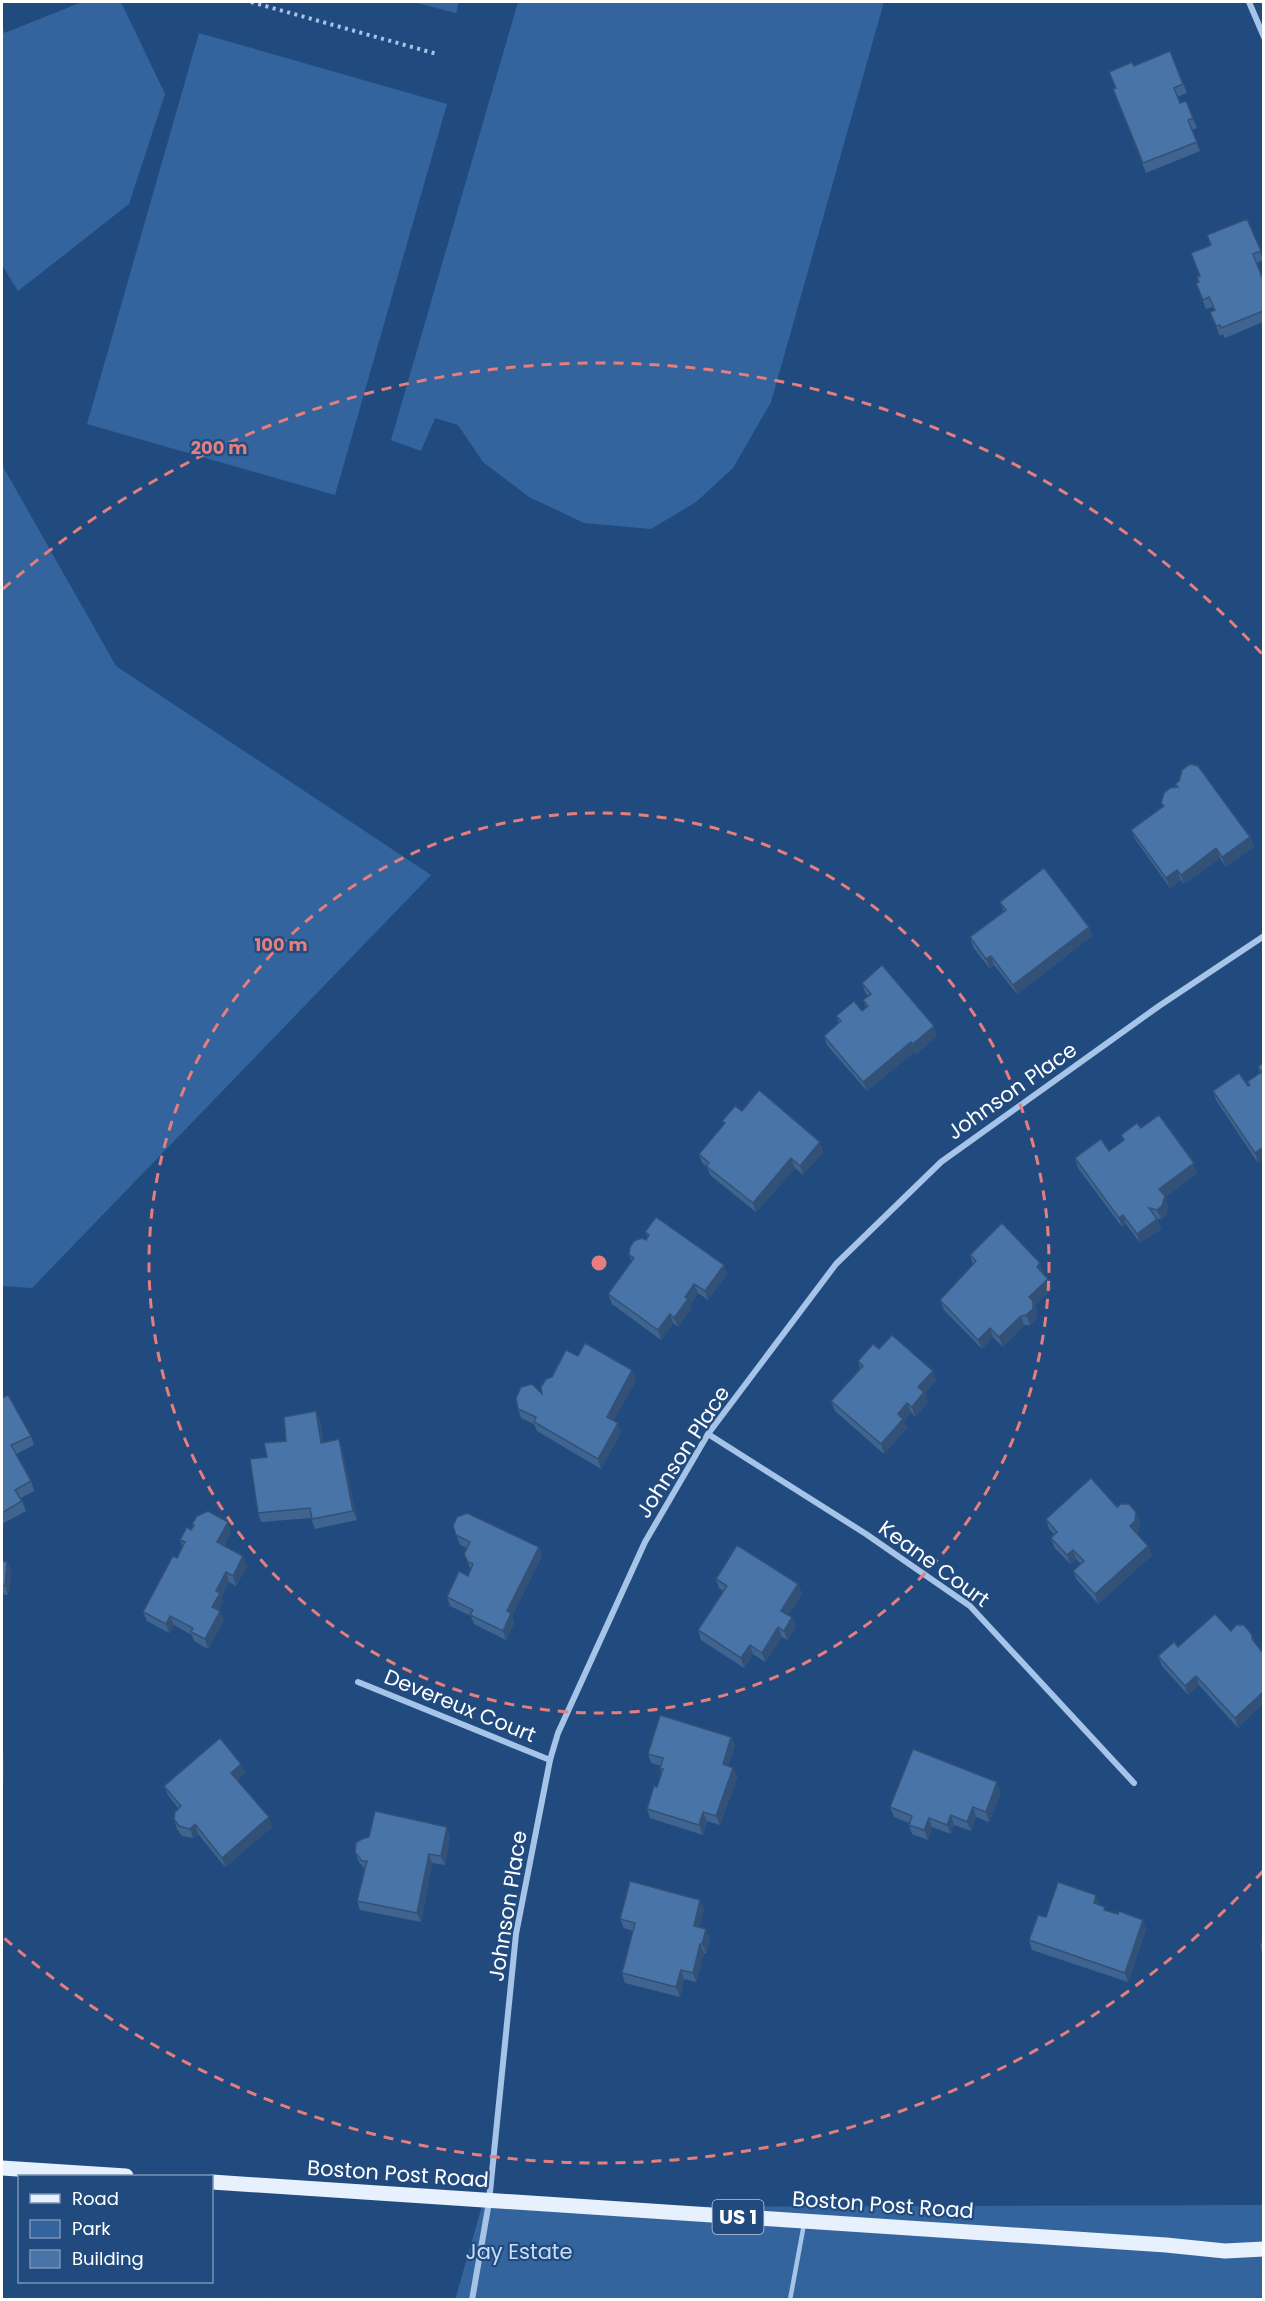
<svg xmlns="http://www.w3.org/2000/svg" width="1265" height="2301" viewBox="0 0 1265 2301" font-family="Poppins,sans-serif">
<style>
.green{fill:#34649d}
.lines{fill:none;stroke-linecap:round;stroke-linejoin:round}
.path{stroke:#a6c4e7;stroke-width:4;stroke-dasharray:3 4.5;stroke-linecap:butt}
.service{stroke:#a6c4e7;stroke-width:4.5}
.minor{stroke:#a6c4e7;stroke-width:6}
.primary{stroke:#e7f0fd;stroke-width:15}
.wall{fill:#3f6490}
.shaded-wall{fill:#335176}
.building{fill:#4974a8;stroke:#335176;stroke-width:1.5}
.ring{fill:none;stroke:#e67e7e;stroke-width:3;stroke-dasharray:10 8}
.labels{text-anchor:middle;stroke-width:4.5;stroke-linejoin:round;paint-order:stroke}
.shield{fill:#214b7f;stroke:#bcc9d9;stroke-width:1.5}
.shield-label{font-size:20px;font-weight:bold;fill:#fff}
.street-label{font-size:21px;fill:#fff;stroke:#214b7f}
.park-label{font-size:21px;fill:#c9def6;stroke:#214b7f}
.centre{fill:#e67e7e;stroke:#214b7f;stroke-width:3}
.ring-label{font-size:18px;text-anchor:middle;font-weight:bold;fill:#e67e7e;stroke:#214b7f;stroke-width:4.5;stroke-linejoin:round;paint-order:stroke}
</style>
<rect width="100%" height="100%" fill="#214b7f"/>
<!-- green -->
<g class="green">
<path d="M82,2H121L165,94L129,204L18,291L2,265V34Z"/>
<path d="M413,2H459L456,13Z"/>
<path d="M518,2H884L771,402L733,468L696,502L651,529L584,523L529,497L483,462L458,425L435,418L421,451L391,440Z"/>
<path d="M199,33L447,104L335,495L87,424Z"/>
<path d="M2,465L116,666L431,875L32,1288L2,1286Z"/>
<path d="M492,2171L489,2202L572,2207L1263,2205V2299L455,2300Z"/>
</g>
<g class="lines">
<!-- path -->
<path class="path" d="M251,2L437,54"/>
<!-- service -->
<path class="service" d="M790,2300L804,2224"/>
<!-- minor -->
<g class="minor">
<path d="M1249,2L1264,37"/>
<path d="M708,1434L866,1534L970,1606L1134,1783"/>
<path d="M358,1682L550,1760"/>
<path d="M472,2300L489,2202L516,1934L550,1760L558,1733L645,1542L708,1434L836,1264L941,1162L1159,1006L1264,936"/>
</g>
<!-- primary -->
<g class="primary">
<path d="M2,2168L126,2176"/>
<path d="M212,2182L1166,2245L1225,2251L1264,2249"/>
</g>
</g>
<!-- wall -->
<g class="wall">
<path d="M2,25L6,39L2,40Z"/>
<path d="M1170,51L1187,93L1177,97L1180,103L1186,101L1197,128L1192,130L1200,151L1146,173L1113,89L1134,66Z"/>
<path d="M1247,219L1263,259V260L1257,263L1263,280V322L1225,338L1223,334L1220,336L1210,312L1214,310L1213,307L1206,309L1196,283L1199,282L1200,276L1210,245L1207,235Z"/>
<path d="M1175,784L1250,837L1254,847L1226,867L1220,858L1184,884L1181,880L1170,888L1135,839L1131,830L1163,807L1161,803L1176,788Z"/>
<path d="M1000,902L1089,927L1092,936L1017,994L994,965L990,969L973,947L970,937L1004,912Z"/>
<path d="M862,983L937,1036L916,1054L915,1051L867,1091L827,1045L824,1036L839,1023L836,1016L862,1011L866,1007L863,1000L868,996L865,992Z"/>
<path d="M1263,1063L1258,1163L1216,1100L1213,1091L1248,1086L1249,1085L1247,1082L1260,1073L1258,1067Z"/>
<path d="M742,1111L820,1142L823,1152L803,1175L795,1168L756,1212L710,1175L707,1167L702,1163L699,1154L724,1124L722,1121Z"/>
<path d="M1141,1128L1197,1173L1165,1197L1168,1206L1166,1215L1161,1219H1157L1161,1229L1140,1243L1126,1224L1122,1227L1078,1168L1075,1158L1109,1151L1123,1141L1121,1135Z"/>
<path d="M645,1232L727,1274L708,1300L698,1293L690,1304L691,1308L678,1327L673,1323L661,1340L612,1304L608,1294L632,1262L629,1255L648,1238Z"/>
<path d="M970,1255L1044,1272L1043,1273L1052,1288L1035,1305L1037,1311L1036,1319L1030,1325H1024L1003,1347L993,1337L982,1349L944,1310L940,1300L973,1265Z"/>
<path d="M879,1349L936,1380L925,1393L928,1402L915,1417L911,1412L904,1421L907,1428L884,1454L835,1411L831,1401L860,1368L858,1361Z"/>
<path d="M552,1377L636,1380L613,1421L621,1432L601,1469L537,1431L534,1424L521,1418L518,1409L542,1394Z"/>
<path d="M2,1398L31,1436L34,1445L16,1454L31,1481L34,1491L21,1498L26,1511L2,1524Z"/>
<path d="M320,1421L323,1442L339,1439L342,1449L357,1520L315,1529L311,1518L261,1522L258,1513L286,1441Z"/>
<path d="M1117,1507L1140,1521L1138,1531L1137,1533L1152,1555L1098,1604L1077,1580L1073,1571L1081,1564L1076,1559L1070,1564L1054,1547L1051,1538L1054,1534L1049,1529L1046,1519Z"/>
<path d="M192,1524L231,1531L224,1546L247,1566L236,1586L229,1582L221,1597L223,1602L219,1610L224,1620L208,1649L194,1641L192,1635L174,1625L169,1633L147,1621L143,1612L177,1558L183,1547L180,1540L191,1530L193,1527Z"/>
<path d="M453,1526L539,1547L542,1556L512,1616L514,1623L506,1640L474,1624L471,1616L450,1606L447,1597L468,1576L471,1570L464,1554L467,1548L460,1545Z"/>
<path d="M2,1561L7,1562L11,1571L8,1595L2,1594Z"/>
<path d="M716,1579L798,1584L802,1594L788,1615L792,1617L796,1627L787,1640L782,1637L765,1662L753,1654L744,1668L701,1640L698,1630L723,1591L719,1588Z"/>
<path d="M1231,1631L1252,1635L1255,1643L1238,1728L1199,1685L1188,1695L1162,1666L1158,1656L1178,1647Z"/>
<path d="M731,1737L735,1746L728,1766L733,1768L737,1778L720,1825L707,1821L703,1835L650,1818L647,1809L657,1787L661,1773L660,1769L661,1766L651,1763L648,1754Z"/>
<path d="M245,1773L237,1780L272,1827L225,1867L198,1834L193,1838L182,1836L177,1829L174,1819L178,1808L168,1795L164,1786Z"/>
<path d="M1001,1792L989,1822L976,1817L971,1831L954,1825L951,1834L932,1827L928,1840L912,1834L909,1825V1823L894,1817L890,1807Z"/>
<path d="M450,1836L445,1865L432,1863L421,1922L360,1910L357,1901L365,1869L359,1862L355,1852Z"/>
<path d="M1100,1905L1107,1911L1146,1929L1128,1982L1032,1950L1029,1940L1046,1917Z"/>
<path d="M704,1909L699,1927L710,1938L706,1954L704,1953L696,1982L684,1979L680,1997L625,1983L622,1973L633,1931L624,1928L620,1919Z"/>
<path d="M1263,1939V1956L1260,1946Z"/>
</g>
<!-- shaded-wall -->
<g class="shaded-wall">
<path d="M1250,837L1254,847L1226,867L1222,857Z"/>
<path d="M1216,848L1220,858L1184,884L1181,875Z"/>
<path d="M1177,870L1181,880L1170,888L1166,878Z"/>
<path d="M1089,927L1092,936L1017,994L1013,985Z"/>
<path d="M991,956L994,965L990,969L986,959Z"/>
<path d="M934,1026L937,1036L916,1054L913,1044Z"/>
<path d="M911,1042L915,1051L867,1091L863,1082Z"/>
<path d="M820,1142L823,1152L803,1175L800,1166Z"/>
<path d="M1263,1148V1159L1258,1163L1255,1153Z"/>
<path d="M791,1158L795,1168L756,1212L753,1203Z"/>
<path d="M1194,1163L1197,1173L1165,1197L1168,1206L1166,1215L1161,1219L1157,1210L1159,1189Z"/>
<path d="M1123,1215L1126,1224L1122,1227L1119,1218Z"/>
<path d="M1157,1219L1161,1229L1140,1243L1137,1234Z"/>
<path d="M1040,1263L1044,1272L1040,1276L1037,1267Z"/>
<path d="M724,1265L727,1274L708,1300L705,1291Z"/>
<path d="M1048,1279L1052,1288L1035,1305L1037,1311L1036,1319L1030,1325L1026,1315L1029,1297Z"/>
<path d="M694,1284L698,1293L690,1304L691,1308L678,1327L674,1318L685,1297Z"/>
<path d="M670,1314L673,1323L661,1340L658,1330Z"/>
<path d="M1021,1316L1024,1325L1003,1347L999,1337Z"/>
<path d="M990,1328L993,1337L982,1349L978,1340Z"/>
<path d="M632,1370L636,1380L610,1427L607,1417Z"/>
<path d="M933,1371L936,1380L925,1393L928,1402L915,1417L912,1407L918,1387Z"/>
<path d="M907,1403L911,1412L904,1421L907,1428L884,1454L881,1444L898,1414Z"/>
<path d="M316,1411L320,1421L324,1452L321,1443Z"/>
<path d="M618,1423L621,1432L601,1469L598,1459Z"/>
<path d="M339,1439L342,1449L357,1520L353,1511Z"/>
<path d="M1136,1512L1140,1521L1138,1531L1134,1535L1130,1526Z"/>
<path d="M228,1522L231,1531L221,1551L217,1542Z"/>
<path d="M1148,1546L1152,1555L1098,1604L1095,1594Z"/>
<path d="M539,1547L542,1556L512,1616L514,1623L506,1640L503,1631L507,1611Z"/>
<path d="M1073,1550L1076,1559L1070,1564L1067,1555Z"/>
<path d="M243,1556L247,1566L236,1586L233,1576Z"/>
<path d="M7,1562L11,1571L8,1595L5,1586Z"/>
<path d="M226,1572L229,1582L221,1597L223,1602L216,1616L212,1607L216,1591Z"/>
<path d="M798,1584L802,1594L785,1620L781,1611Z"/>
<path d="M220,1611L224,1620L208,1649L205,1639Z"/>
<path d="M170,1616L174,1625L169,1633L166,1624Z"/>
<path d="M792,1617L796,1627L787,1640L784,1631Z"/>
<path d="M778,1627L782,1637L765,1662L762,1653Z"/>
<path d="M750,1645L753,1654L744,1668L741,1658Z"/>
<path d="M1196,1676L1199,1685L1188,1695L1185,1686Z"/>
<path d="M1263,1692V1704L1238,1728L1235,1718Z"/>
<path d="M731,1737L735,1746L726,1774L723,1764Z"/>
<path d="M2,1750L4,1758V1782L2,1776Z"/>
<path d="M241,1764L245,1773L234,1783L231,1773Z"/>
<path d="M733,1768L737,1778L720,1825L716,1816Z"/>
<path d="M997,1782L1001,1792L989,1822L986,1812Z"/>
<path d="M973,1807L976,1817L971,1831L967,1822Z"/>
<path d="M703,1812L707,1821L703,1835L699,1825Z"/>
<path d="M951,1815L954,1825L951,1834L947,1825Z"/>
<path d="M269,1817L272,1827L225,1867L222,1858Z"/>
<path d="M929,1818L932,1827L928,1840L924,1830Z"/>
<path d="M195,1824L198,1834L193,1838L190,1829Z"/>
<path d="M447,1827L450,1836L445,1865L441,1856Z"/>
<path d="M429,1854L432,1863L421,1922L417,1913Z"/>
<path d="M1096,1895L1100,1905L1097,1913L1094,1903Z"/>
<path d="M700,1900L704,1909L697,1935L694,1926Z"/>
<path d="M1143,1920L1146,1929L1128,1982L1125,1973Z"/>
<path d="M706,1929L710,1938L706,1954L702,1944Z"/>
<path d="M700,1944L704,1953L696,1982L693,1973Z"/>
<path d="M681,1970L684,1979L680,1997L676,1987Z"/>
</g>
<!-- building -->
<g class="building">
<path d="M1170,51L1183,84L1174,88L1180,103L1186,101L1193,118L1188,120L1197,142L1143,163L1113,89L1116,88L1109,72L1132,62L1134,66Z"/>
<path d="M1247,219L1261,251L1253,254L1263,280V311L1221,328L1220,325L1216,326L1210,312L1215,310L1209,297L1203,300L1196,283L1199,282L1197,277L1200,276L1191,253L1211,245L1207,235Z"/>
<path d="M1190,764L1198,766L1250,837L1222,857L1216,848L1181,875L1177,870L1166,878L1131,830L1164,806L1161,803L1164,793L1170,788L1178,787L1175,784L1179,781L1182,770Z"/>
<path d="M1044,868L1089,927L1013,985L991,956L986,959L970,937L1006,910L1000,902Z"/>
<path d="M882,965L934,1026L913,1044L911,1042L863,1082L824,1036L841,1021L836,1016L854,1001L862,1011L868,1006L863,1000L871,994L862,983Z"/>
<path d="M1263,1063V1148L1255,1153L1213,1091L1239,1073L1248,1086L1250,1085L1247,1082L1260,1073H1263L1258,1067Z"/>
<path d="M759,1090L820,1142L800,1166L791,1158L753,1203L706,1166L709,1163L699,1154L725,1123L722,1121L735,1106L742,1111Z"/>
<path d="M1159,1115L1194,1163L1159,1189L1165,1196L1162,1206L1157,1210L1149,1208L1157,1219L1137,1234L1123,1215L1119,1218L1075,1158L1101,1139L1109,1151L1124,1140L1121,1135L1137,1123L1141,1128Z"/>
<path d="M656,1217L724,1265L705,1291L694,1284L685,1297L688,1299L674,1318L670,1314L658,1330L608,1294L634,1258L629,1255L630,1247L634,1241L642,1238L646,1240L649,1235L645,1232Z"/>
<path d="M1002,1223L1040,1263L1037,1267L1048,1279L1029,1297L1033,1301V1309L1026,1315L1021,1316L999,1337L990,1328L978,1340L940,1300L976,1261L970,1255Z"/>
<path d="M892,1335L933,1371L918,1387L924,1392L912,1407L907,1403L898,1414L903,1419L881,1444L831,1401L863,1366L858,1361L873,1344L879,1349Z"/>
<path d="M585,1343L632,1370L607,1417L618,1423L598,1459L534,1422L536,1417L518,1409L516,1398L521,1387L532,1384L542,1394L541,1387L546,1379L552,1377L566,1350L578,1356Z"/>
<path d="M8,1395L31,1436L11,1445L31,1481L15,1490L22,1501L2,1513V1398Z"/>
<path d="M316,1411L321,1443L339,1439L353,1511L312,1519L310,1508L258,1513L250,1459L267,1457L264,1443L286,1441L284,1417Z"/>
<path d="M1091,1478L1117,1507L1121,1504H1129L1136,1512L1135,1521L1130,1526L1148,1546L1095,1594L1073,1571L1084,1561L1073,1550L1067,1555L1051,1538L1057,1532L1046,1519Z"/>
<path d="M208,1511L228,1522L217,1542L243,1556L233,1576L226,1572L216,1591L220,1593L212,1607L220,1611L205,1639L191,1632L193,1628L170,1616L166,1624L143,1612L173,1556L177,1558L185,1542L180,1540L187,1527L191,1530L194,1525L192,1524L197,1516Z"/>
<path d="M467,1513L539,1547L507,1611L511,1613L503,1631L470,1615L473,1610L447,1597L459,1571L468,1576L473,1564L468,1562L464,1554L470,1542L456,1535L453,1526L457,1517Z"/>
<path d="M737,1545L798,1584L781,1611L792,1617L784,1631L778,1627L762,1653L750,1645L741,1658L698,1630L727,1586L716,1579Z"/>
<path d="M2,1561L7,1562L5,1586L2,1585Z"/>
<path d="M1215,1614L1231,1631L1236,1625H1244L1252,1635V1639L1263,1653V1692L1235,1718L1196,1676L1185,1686L1158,1656L1174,1642L1178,1647Z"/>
<path d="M660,1715L731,1737L723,1764L733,1768L716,1816L703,1812L699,1825L647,1809L654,1786L657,1787L663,1769H660L663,1758L648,1754Z"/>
<path d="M220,1738L241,1764L231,1773L269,1817L222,1858L195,1824L190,1829L179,1826L174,1819L175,1812L181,1806L164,1786Z"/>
<path d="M913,1749L997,1782L986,1812L973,1807L967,1822L951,1815L947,1825L929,1818L924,1830L909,1825L912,1816L890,1807Z"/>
<path d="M375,1811L447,1827L441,1856L429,1854L417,1913L357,1901L367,1861H362L355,1852L356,1843L362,1839L369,1837Z"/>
<path d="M630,1881L700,1900L694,1926L706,1929L702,1944H700L693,1973L681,1970L676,1987L622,1973L635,1923L620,1919Z"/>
<path d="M1058,1882L1096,1895L1094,1903L1105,1907L1104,1910L1118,1914L1119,1911L1143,1920L1125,1973L1029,1940L1038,1915L1046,1917Z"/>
<path d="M1263,1939V1948L1260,1946Z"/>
<path d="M266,2297L282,2300H265Z"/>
</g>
<!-- distance rings -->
<g class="ring">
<circle cx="599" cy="1263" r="450"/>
<path d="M1263 1871A900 900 0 0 1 3 1937M3 589A900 900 0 0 1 1263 655"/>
</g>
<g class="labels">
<!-- shield labels -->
<rect class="shield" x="712.5" y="2200" width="51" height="34" rx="4.5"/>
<g class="shield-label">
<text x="738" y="2224">US 1</text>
</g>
<!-- street labels -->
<g class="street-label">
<text transform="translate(1012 1091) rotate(-35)" y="7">Johnson Place</text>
<text transform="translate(683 1452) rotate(-57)" y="7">Johnson Place</text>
<text transform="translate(934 1564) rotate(36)" y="7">Keane Court</text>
<text transform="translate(460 1706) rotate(22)" y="7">Devereux Court</text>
<text transform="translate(508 1906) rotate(-81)" y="7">Johnson Place</text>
<text transform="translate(398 2174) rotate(4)" y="7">Boston Post Road</text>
<text transform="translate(883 2205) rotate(4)" y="7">Boston Post Road</text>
</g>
<!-- park labels -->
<g class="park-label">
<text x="519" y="2259">Jay Estate</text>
</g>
</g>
<circle cx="599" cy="1263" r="9" class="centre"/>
<g class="ring-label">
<text x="219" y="454">200 m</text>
<text x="281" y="951">100 m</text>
</g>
<!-- border -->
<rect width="1265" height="2301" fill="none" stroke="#ffffff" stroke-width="6"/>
<!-- legend -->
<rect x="18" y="2175" width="195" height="108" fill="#214b7f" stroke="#7a93b2" stroke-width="1.5"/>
<rect x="30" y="2194" width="30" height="9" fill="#e7f0fd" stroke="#7a93b2" stroke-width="1.5"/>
<text x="72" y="2205" font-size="18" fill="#ffffff">Road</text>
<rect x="30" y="2220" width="30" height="18" fill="#34649d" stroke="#7a93b2" stroke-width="1.5"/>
<text x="72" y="2235" font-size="18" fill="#ffffff">Park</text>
<rect x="30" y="2250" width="30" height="18" fill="#4974a8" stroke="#7a93b2" stroke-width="1.5"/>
<text x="72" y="2265" font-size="18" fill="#ffffff">Building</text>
</svg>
